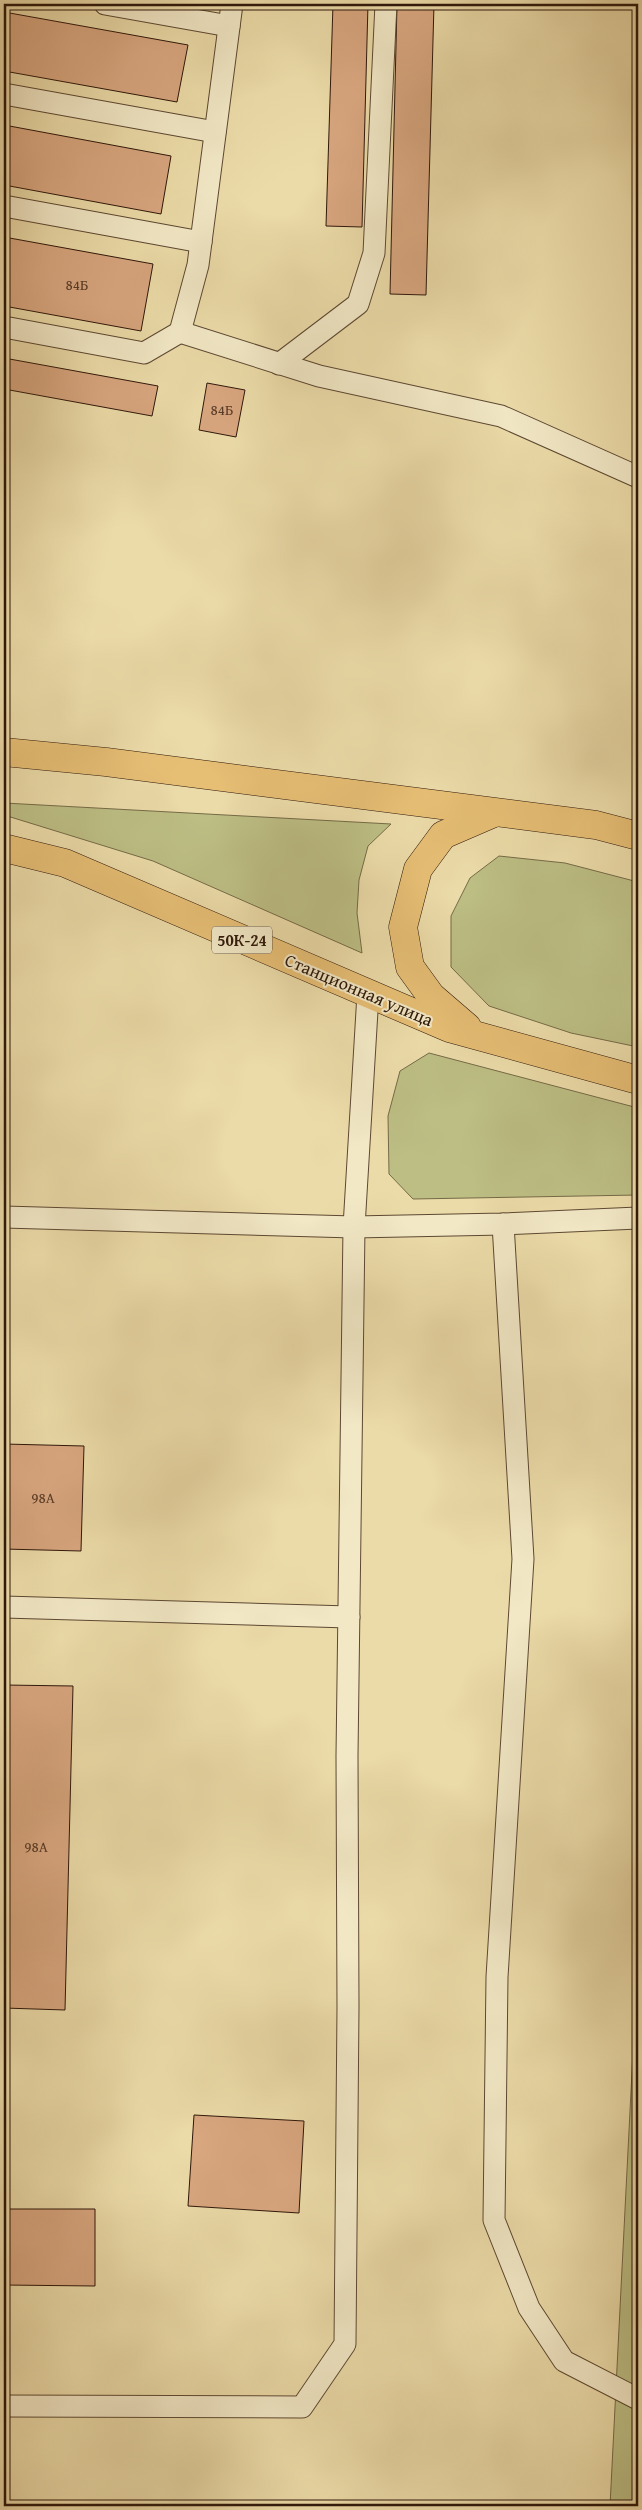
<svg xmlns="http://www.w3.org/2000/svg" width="642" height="2510" viewBox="0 0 642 2510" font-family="'Gentium Book Plus',serif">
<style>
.green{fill:#bcbe84;stroke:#756a47}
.building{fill:#d8a67f;stroke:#2e170a}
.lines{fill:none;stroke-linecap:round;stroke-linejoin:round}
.service-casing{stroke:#5d4832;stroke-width:23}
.primary-casing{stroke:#2e170a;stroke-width:29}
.service{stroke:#f2e8c6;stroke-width:21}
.primary{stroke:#e6be74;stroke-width:28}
.labels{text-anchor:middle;stroke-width:4;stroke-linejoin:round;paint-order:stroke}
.number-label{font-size:15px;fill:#583b27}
.shield{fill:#f2e8c6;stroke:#695642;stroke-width:1}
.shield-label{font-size:16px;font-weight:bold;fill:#2e170a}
.street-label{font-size:18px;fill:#2e170a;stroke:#f2e8c6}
</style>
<rect width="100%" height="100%" fill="#ebdba8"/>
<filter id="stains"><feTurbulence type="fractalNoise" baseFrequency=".004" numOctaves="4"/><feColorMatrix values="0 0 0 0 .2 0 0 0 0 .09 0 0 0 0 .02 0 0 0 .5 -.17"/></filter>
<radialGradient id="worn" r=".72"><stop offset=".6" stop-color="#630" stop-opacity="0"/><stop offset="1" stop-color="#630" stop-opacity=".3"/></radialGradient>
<!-- green -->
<g class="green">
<path d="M4,803L391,824L368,846L359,880L357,913L362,953L153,861L4,815Z"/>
<path d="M499,856L565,863L638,882V1047L571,1033L489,1006L451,967V916L470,878Z"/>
<path d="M429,1053L638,1108V1195L413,1199L389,1174L388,1116L400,1071Z"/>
<path d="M633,2052H638V2506H610Z"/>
</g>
<!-- building -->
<g class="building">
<path d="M333,4H368L362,227L326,226Z"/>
<path d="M397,4H434L426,295L390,294Z"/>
<path d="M4,12L188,45L177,102L4,71Z"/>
<path d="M4,125L171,156L161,214L4,185Z"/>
<path d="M4,237L153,264L141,331L4,306Z"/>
<path d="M4,358L158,386L152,416L4,389Z"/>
<path d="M207,383L245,390L236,437L199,430Z"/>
<path d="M4,1444L84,1446L81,1551L4,1549Z"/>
<path d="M4,1685L73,1686L65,2010L4,2008Z"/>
<path d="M194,2115L304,2121L299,2213L188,2206Z"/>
<path d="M4,2209H95V2286L4,2285Z"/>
</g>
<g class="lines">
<defs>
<g id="service">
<path d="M105,4L229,26"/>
<path d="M4,94L215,132"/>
<path d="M4,206L201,242"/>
<path d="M4,327L144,353L180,332L198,265L232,4"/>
<path d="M180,332L319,376L501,416L638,477"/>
<path d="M279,364L358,304L374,253L386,4"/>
<path d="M4,1217L354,1227L503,1224L638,1218"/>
<path d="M503,1224L523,1559L497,1977L494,2220L529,2308L564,2361L638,2399"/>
<path d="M4,1607L349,1617"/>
<path d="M4,2406L302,2407L345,2344L348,2007L347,1756L354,1227L368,994"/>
</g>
<g id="primary">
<path d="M4,752L106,762L596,825L638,836"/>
<path d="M4,848L65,863L449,1028L638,1080"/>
<path d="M467,1027L431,996L410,967L403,927L418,869L443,835L494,813"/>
</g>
</defs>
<!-- service casing -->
<use href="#service" class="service-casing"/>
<!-- primary casing -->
<use href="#primary" class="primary-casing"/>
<!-- service -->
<use href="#service" class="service"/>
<!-- primary -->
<use href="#primary" class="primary"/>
</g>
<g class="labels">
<!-- number labels -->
<g class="number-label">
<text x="77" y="290">84Б</text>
<text x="222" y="415">84Б</text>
<text x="43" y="1503">98А</text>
<text x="36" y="1852">98А</text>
</g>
<!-- shield labels -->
<rect class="shield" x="212" y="926.5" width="60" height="27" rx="4"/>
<g class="shield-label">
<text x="242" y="946">50К-24</text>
</g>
<!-- street labels -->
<g class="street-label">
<text transform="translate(359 990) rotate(23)" y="6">Станционная улица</text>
</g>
</g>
<!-- margin -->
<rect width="642" height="2510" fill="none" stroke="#ebdba8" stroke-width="20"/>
<rect x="5" y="5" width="632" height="2500" fill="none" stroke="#2e170a" stroke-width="2.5"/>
<rect x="10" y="10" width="622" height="2490" fill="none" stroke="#2e170a"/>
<rect width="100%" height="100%" filter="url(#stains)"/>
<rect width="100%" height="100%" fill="url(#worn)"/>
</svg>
